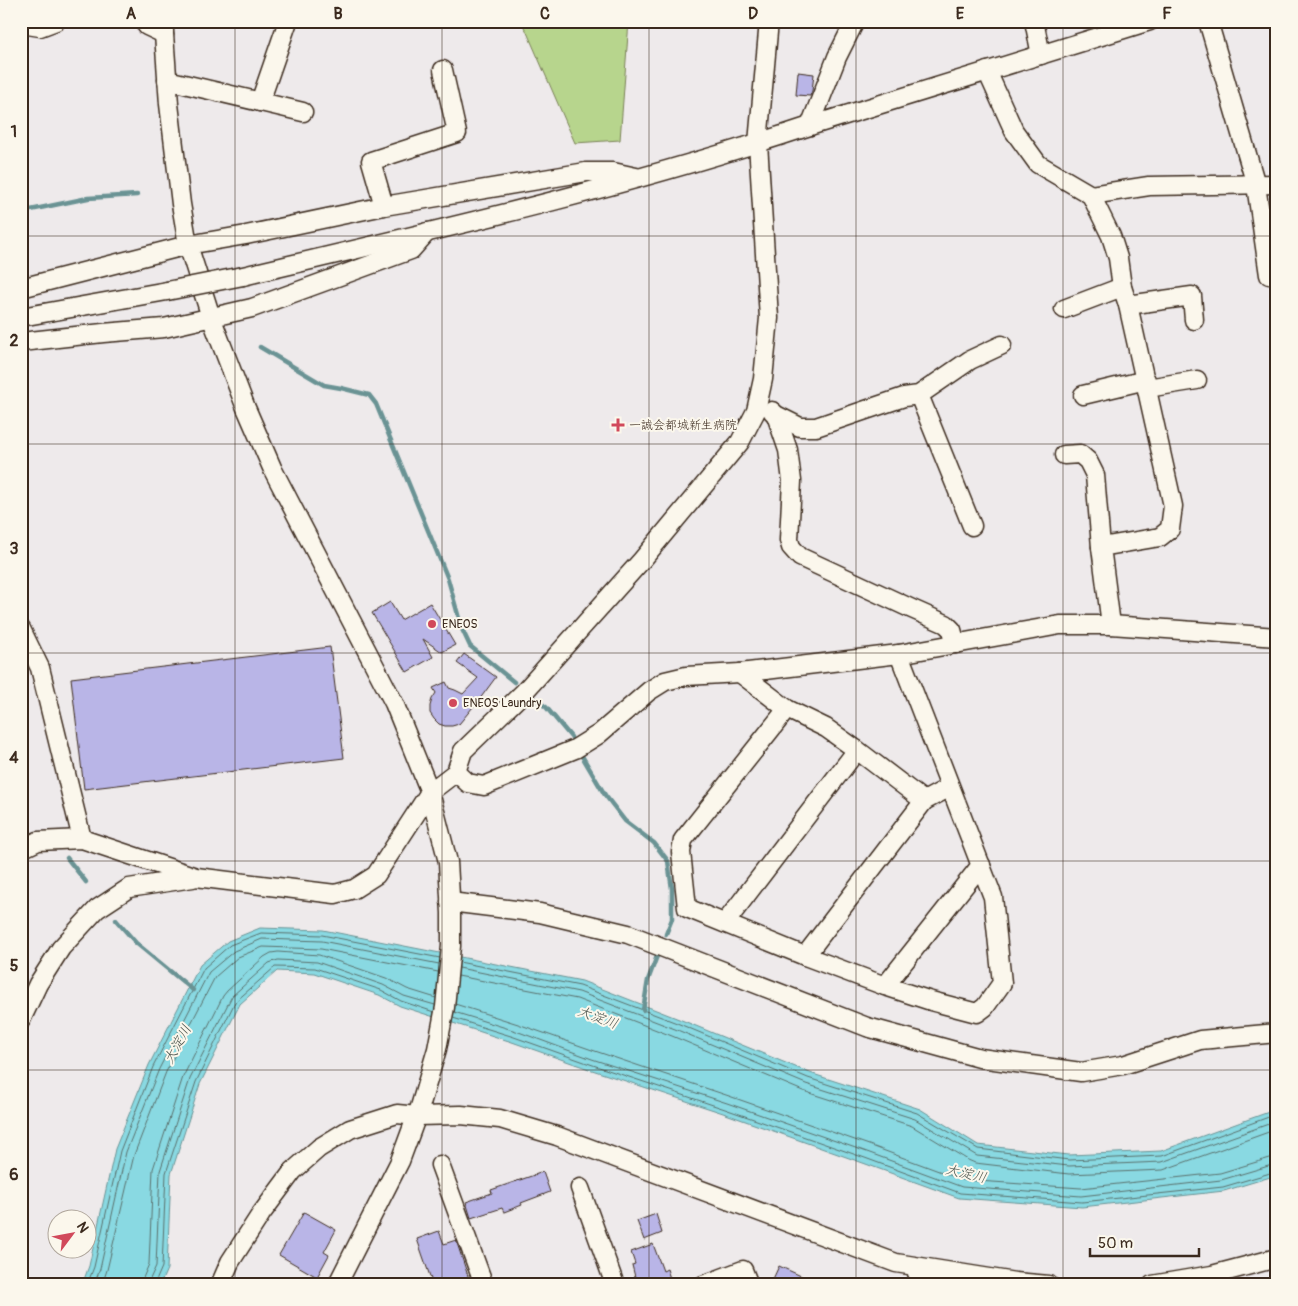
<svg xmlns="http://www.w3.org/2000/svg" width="1298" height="1306" viewBox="0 0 1298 1306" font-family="Pangolin,'Klee One',sans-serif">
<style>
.green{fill:#b7d58d;stroke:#798056}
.water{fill:#89d9e2;stroke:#6a9394}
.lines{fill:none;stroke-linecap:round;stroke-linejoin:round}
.shore{stroke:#5a706c;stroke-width:1}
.stream{stroke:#6a9394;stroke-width:4.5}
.building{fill:#b9b5e7;stroke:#3b2a1e}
.minor-casing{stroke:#3b2a1e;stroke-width:21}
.minor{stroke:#fbf7ec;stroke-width:18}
.minor-bridge-casing{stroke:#3b2a1e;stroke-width:21;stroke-linecap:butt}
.minor-bridge{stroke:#fbf7ec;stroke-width:18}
.grid{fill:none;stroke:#3b2a1e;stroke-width:1;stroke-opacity:0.55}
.poi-dot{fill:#d1495b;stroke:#fbf7ec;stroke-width:2}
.labels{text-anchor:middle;stroke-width:4;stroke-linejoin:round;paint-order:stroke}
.poi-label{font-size:12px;fill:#3b2a1e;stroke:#fbf7ec;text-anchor:start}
.water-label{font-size:14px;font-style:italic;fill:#4e564f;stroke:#fbf7ec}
.neatline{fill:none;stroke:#3b2a1e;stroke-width:2}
.grid-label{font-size:16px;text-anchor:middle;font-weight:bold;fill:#3b2a1e}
</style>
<rect width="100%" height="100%" fill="#eeeaeb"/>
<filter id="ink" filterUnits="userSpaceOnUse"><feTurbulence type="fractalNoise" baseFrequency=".02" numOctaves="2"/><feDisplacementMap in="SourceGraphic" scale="10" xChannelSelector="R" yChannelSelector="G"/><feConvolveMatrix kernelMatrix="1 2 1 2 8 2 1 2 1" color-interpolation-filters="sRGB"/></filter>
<g filter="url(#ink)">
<!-- green -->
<path class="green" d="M520,21H629L620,140L575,143L526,30Z"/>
<!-- water -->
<path class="water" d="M260,928L323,930L582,981L679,1019L810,1073L920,1109L978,1145L1069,1155L1161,1151L1277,1109V1175L1224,1191L1082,1207L959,1198L863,1163L723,1113L589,1069L512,1042L400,1006L379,995L314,973L277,971L240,1004L200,1084L171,1174L167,1269L160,1285H82L89,1266L115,1149L149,1065L200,965L228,941Z"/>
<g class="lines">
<!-- shore -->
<g class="shore">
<path d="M459,962L580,986L677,1023L808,1078L917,1113L978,1149L1069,1160L1162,1156L1277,1114"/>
<path d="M459,968L579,992L675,1029L806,1084L915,1119L977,1156L1069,1166L1162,1162L1277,1121"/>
<path d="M458,976L577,999L672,1036L803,1091L912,1126L968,1160L975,1163L1069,1174L1163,1170L1277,1129"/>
<path d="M455,1004L518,1024L595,1051L729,1096L869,1145L963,1180L1081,1188L1220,1173L1270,1158L1277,1157"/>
<path d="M454,1012L516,1031L592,1059L727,1103L867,1152L962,1187L1081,1196L1221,1180L1272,1165L1277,1164"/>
<path d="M453,1018L514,1037L590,1064L725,1109L865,1158L960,1193L1082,1202L1223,1187L1277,1171"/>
<path d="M87,1285L94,1267L120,1151L153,1067L204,968L230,945L261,933L322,935L440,958"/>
<path d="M94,1285L100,1269L126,1152L159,1069L209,972L234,951L262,939L322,941L439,964"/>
<path d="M102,1285L107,1270L134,1155L166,1072L215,977L238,957L263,947L321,949L438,972"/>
<path d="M142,1285L143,1278L149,1264L153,1169L183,1077L223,996L227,991L264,957L271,953L278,952L319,955L386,978L407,989L436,998"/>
<path d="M149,1285L150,1279L156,1266L160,1171L190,1079L232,996L269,963L278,960L317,962L383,985L404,996L435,1005"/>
<path d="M156,1285V1281L162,1267L166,1173L196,1082L235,1002L275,967L315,968L381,990L401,1001L434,1012"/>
</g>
<!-- stream -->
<g class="stream">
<path d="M21,212L88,198L137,195"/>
<path d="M260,347L324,385L341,388L369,395L376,404L448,579L462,629L470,646L514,682"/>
<path d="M535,699L546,707L571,737"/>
<path d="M582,756L605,795L625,821L654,843L668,861L672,889V919L666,934"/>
<path d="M67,858L86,882"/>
<path d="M116,920L136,943L193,990"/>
<path d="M643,1010L648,980L657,956"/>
</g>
</g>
<!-- building -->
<g class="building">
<path d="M798,72L814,74L812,91L810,96L796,95Z"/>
<path d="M390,602L401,620L430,603L455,645L442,652L423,639L433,657L407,672L372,613Z"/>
<path d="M330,647L344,758L84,789L71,678Z"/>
<path d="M464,654L496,677L482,696L459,724L452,726H445L439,724L434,719L430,713V706L432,699L436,693L433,688L446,682L449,688L455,690L463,694L478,678L457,663Z"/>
<path d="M543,1172L550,1192L521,1203L522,1205L504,1212L502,1208L471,1218L466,1202L492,1193L491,1190Z"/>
<path d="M304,1212L336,1230L324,1252L329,1255L317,1277L279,1255Z"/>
<path d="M656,1214L662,1233L644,1240L637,1221Z"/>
<path d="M439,1231L444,1244L456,1240L471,1285H433L417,1239Z"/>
<path d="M653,1244L663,1271L667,1269L672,1285H637L632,1265L635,1264L631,1252Z"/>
<path d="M779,1266L821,1285H787L773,1279Z"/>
</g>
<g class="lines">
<defs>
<g id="minor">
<path d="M144,21L147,26L164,34"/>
<path d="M164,21V34L169,104L181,204L188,245L211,317L246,408L273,470L394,703L430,792L448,862L451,913V946L445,1007L437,1049L420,1107L400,1161L337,1285"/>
<path d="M1034,21L1041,55"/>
<path d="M1208,21L1256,185L1269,275L1277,274"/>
<path d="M21,24L40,27L56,21"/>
<path d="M987,71L1014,131L1038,164L1091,195L1111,236L1118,258L1122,287L1128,305L1173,506L1170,529L1160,537L1101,547L1111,625"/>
<path d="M167,80L303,112"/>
<path d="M260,102L288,21"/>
<path d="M810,126L837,57L855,21"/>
<path d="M1091,195L1149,186L1277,184"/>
<path d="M384,206L371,161L457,133L443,70"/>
<path d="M243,276C434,231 624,188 810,126L1150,21"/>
<path d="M21,288L188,245L246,235L384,206L586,172H613L636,177"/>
<path d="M1128,305L1192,296L1194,320"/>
<path d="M1064,309L1122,287"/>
<path d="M21,317L167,291"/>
<path d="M21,342L103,333L164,328L252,308L411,250L427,232"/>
<path d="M1147,388L1197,380"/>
<path d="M919,395L972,526"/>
<path d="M1083,395L1146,380"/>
<path d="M772,411L776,415L800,427H816L904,397L919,395L970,360L1002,345"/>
<path d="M776,415L788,450L792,481L789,540L791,547L800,557L912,609L946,624L952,630L956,644"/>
<path d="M1064,455L1080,454L1088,461L1095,475L1101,547"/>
<path d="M21,629L40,668L82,839"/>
<path d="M740,673L787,709L826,728L857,750L924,801"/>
<path d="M787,709L683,840L681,852L687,908L805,956L885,986L931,1001L977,1013L985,1007L1002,983L993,897L899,654"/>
<path d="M456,772L468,783L484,786L575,749L599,734L649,691L665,681L686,676L740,673L899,654L1060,625H1111L1277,637"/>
<path d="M21,849L38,841L82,839L196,877L335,894L354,889L376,875L430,792L456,772L463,751L524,692L642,560L740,442L756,411L763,379L769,318L758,143L769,21"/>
<path d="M450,902L540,913L628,934L867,1027L980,1058L1081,1072L1123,1065L1200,1040L1277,1033"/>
<path d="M725,923L857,750"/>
<path d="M805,956L924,801L950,787"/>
<path d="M885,986L981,865"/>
<path d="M21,1020L38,984L61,948L97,909L129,888L193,878"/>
<path d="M440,1165L484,1285"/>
<path d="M580,1188L615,1285"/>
<path d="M917,1273L943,1285"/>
<path d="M220,1285L230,1262L261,1214L293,1171L319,1148L350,1129L397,1114L417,1116L461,1115L500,1119L557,1136L896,1263L1015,1282L1049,1285"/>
<path d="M703,1285L743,1270L749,1285"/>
<path d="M1152,1285L1212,1275L1277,1258"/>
</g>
</defs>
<!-- minor casing -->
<use href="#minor" class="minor-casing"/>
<!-- minor -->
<use href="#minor" class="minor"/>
<defs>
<path id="minor-bridge" d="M167,291L243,276"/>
</defs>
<!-- minor-bridge casing -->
<use href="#minor-bridge" class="minor-bridge-casing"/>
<!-- minor-bridge -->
<use href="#minor-bridge" class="minor-bridge"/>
</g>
</g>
<!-- grid -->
<path class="grid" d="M235,21V1285M442,21V1285M649,21V1285M856,21V1285M1063,21V1285M21,236H1277M21,444H1277M21,653H1277M21,861H1277M21,1070H1277"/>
<!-- markers -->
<g class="poi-dot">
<path d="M615.5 417.5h5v5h5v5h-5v5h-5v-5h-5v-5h5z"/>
<circle cx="432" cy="624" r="5"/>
<circle cx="453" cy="703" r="5"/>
</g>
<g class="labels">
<!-- poi labels -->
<g class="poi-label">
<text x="629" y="429">一誠会都城新生病院</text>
<text x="442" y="628">ENEOS</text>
<text x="463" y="707">ENEOS Laundry</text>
</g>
<!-- water labels -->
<g class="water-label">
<text transform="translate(598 1017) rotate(20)" y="5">大淀川</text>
<text transform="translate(177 1044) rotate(-61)" y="5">大淀川</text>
<text transform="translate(966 1173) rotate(13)" y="5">大淀川</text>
</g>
</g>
<!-- margin -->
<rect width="1298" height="1306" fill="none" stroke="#fbf7ec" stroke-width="55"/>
<!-- north arrow -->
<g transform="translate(72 1234) rotate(58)"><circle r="24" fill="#fbf7ec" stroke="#aea59a"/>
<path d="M0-4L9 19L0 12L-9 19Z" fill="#d1495b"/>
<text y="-8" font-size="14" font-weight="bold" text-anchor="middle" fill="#3b2a1e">N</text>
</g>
<!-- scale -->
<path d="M1090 1248v8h109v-8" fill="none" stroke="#3b2a1e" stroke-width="2.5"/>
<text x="1098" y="1248" font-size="15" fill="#3b2a1e" stroke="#fbf7ec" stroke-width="4" paint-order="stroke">50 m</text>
<rect x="28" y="28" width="1242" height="1250" class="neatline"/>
<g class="grid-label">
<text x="131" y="19">A</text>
<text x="338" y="19">B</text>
<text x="545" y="19">C</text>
<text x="753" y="19">D</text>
<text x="960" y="19">E</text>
<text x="1167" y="19">F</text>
<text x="14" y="137">1</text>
<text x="14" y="346">2</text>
<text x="14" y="554">3</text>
<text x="14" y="763">4</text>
<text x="14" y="971">5</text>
<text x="14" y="1180">6</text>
</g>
</svg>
